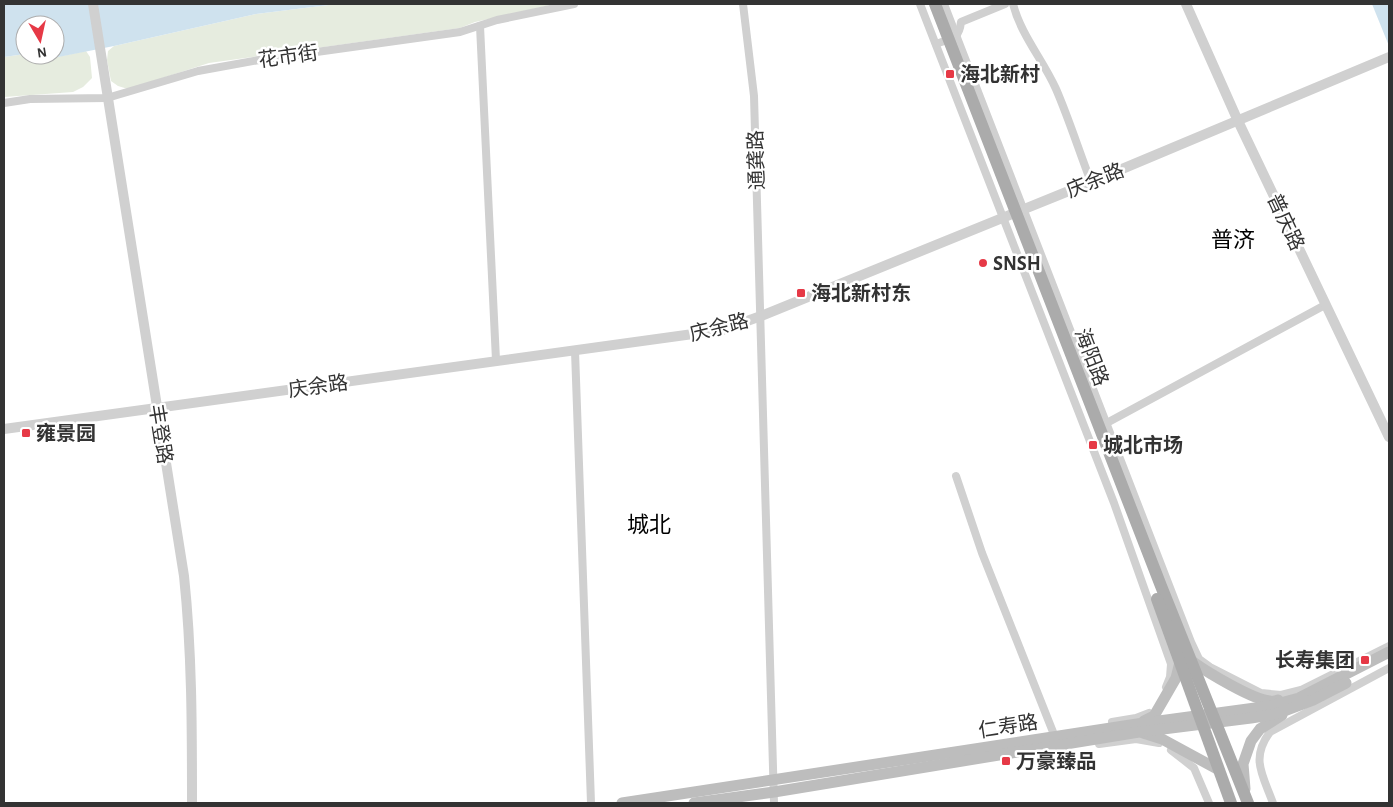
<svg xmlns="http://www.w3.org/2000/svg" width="1393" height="807" viewBox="0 0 1393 807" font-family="'Alegreya Sans','Noto Sans SC',sans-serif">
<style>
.green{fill:#e6ecdf}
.water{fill:#cfe2ee}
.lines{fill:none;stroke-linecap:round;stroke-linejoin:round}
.minor{stroke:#d0d0d0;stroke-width:8}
.tertiary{stroke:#d0d0d0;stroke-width:10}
.secondary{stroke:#bdbdbd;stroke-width:11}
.primary{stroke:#ababab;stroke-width:12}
.poi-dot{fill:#e63946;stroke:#fff;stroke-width:2}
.labels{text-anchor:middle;stroke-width:5;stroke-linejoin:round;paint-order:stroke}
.street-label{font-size:20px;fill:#333;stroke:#fff}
.poi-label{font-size:20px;font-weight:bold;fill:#333;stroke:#fff;text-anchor:start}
.quarter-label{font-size:22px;fill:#000;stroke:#fff}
</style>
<rect width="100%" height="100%" fill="#fff"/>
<!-- green -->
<g class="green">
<path d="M337,4H555L475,22L460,28L209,63L128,89L118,86L111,81L107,60L108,51L114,46L256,14Z"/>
<path d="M86,51L90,57L92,78L83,87L73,92L4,97V57L25,54L29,55L33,62Z"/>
</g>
<!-- water -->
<g class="water">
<path d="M4,4H337L256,14L114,46L33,62L29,55H55V25H25V54L4,57Z"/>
<path d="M1372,4H1389V46Z"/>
</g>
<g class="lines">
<!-- minor -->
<g class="minor">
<path d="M743,4L754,96L774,803"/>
<path d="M920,4L1114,503L1171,664L1170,677L1166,687"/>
<path d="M944,4L1191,642L1199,659L1210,667L1261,693L1281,695L1301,690L1389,646"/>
<path d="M1013,4C1021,35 1043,60 1056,89C1069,119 1079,151 1091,182"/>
<path d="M480,26L496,360"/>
<path d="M936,44C951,38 959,40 961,22L1005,4"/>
<path d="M4,103L30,99L107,98L198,71L259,60L460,32L497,20L574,4"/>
<path d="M575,351L591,803"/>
<path d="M1103,425L1325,305"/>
<path d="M956,476L982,553L1055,737L1057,736"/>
<path d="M1112,722L1136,718L1149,713"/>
<path d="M1099,744L1136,739L1159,743"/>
<path d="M1171,750L1194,768L1209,803"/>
<path d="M1273,803C1263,775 1250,759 1270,732L1389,668"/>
</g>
<!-- tertiary -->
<g class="tertiary">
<path d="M93,4L184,576C192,652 192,727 192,803"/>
<path d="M1186,4L1238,121L1389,437"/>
<path d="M4,429L722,330L761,316L1091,182L1389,57"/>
</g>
<!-- secondary -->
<g class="secondary">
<path d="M1193,662C1207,672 1253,700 1270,701C1272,702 1275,701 1278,700"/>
<path d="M1144,721L1154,716L1176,678L1180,662"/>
<path d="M1143,733L1162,739L1219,770"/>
<path d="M1245,789L1243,764L1251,741L1260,729L1282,715"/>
<path d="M622,803L1137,724L1270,706L1299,698L1389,652"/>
<path d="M694,803L774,792L1139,732L1251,718L1276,714L1313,700L1346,683"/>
</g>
<!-- primary -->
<g class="primary">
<path d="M935,4L1161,586L1248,803"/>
<path d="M1157,599L1231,803"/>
</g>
</g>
<!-- markers -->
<g class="poi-dot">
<rect x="945" y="69" width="10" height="10" rx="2.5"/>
<circle cx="983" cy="263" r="5"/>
<rect x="796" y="288" width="10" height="10" rx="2.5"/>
<rect x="21" y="428" width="10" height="10" rx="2.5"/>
<rect x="1088" y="440" width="10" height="10" rx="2.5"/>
<rect x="1360" y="655" width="10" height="10" rx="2.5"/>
<rect x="1001" y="756" width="10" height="10" rx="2.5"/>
</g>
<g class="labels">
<!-- street labels -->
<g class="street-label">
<text transform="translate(288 56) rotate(-8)" y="7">花市街</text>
<text transform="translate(756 160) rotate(-92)" y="7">通龚路</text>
<text transform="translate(1095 180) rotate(-22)" y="7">庆余路</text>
<text transform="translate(1286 222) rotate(65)" y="7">普庆路</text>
<text transform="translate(719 327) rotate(-14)" y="7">庆余路</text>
<text transform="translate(1092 357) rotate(69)" y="7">海阳路</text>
<text transform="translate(318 386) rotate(-8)" y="7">庆余路</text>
<text transform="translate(161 434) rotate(81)" y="7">丰登路</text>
<text transform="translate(1008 726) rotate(-9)" y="7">仁寿路</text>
</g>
<!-- poi labels -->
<g class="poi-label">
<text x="960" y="81">海北新村</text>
<text x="993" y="270">SNSH</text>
<text x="811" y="300">海北新村东</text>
<text x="36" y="440">雍景园</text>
<text x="1103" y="452">城北市场</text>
<text x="1355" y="667" text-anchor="end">长寿集团</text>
<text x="1016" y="768">万豪臻品</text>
</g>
<!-- quarter labels -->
<g class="quarter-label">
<text x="1233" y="247">普济</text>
<text x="649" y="532">城北</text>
</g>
</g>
<!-- border -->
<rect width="1393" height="807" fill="none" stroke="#333333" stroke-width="10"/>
<!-- north arrow -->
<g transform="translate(40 40) rotate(171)"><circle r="24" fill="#ffffff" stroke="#adadad"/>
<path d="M0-4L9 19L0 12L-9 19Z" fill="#e63946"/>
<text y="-8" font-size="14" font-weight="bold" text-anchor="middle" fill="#333333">N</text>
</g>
</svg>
